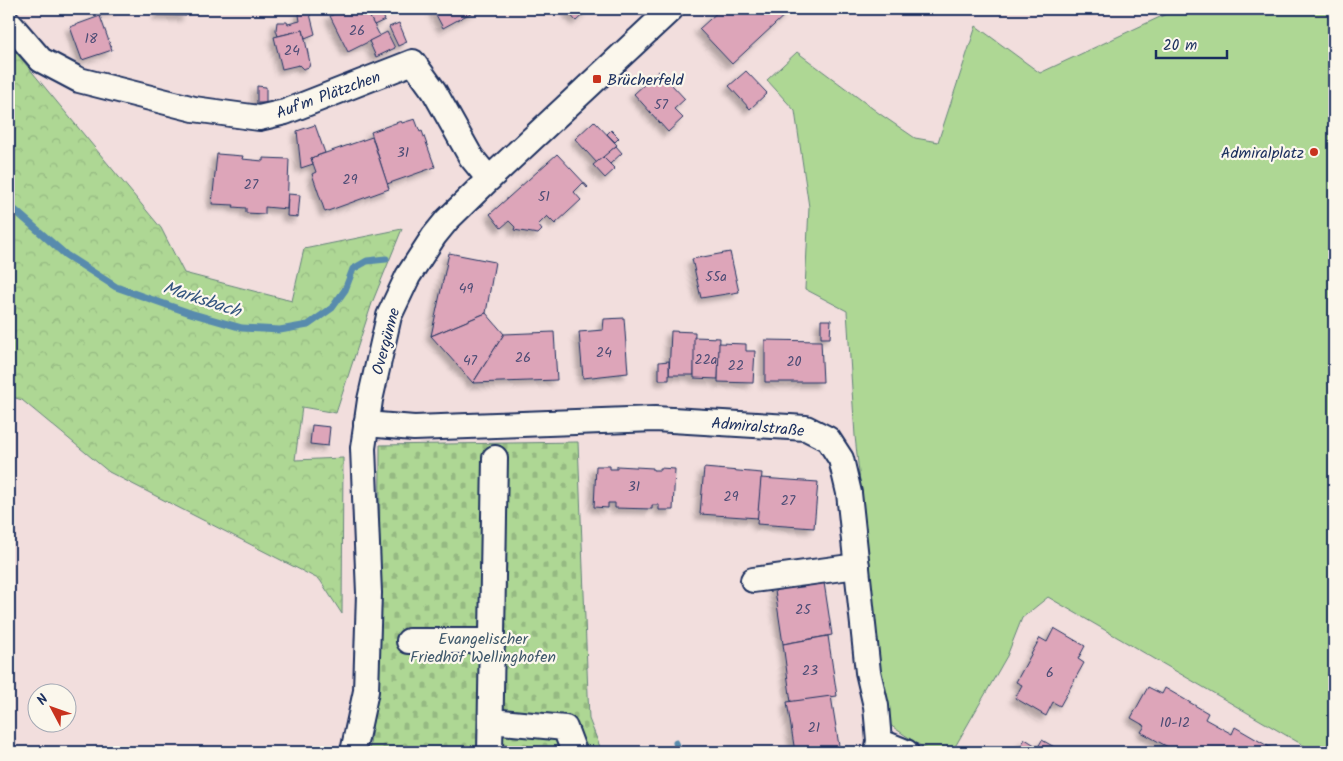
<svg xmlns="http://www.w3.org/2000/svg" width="1343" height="761" viewBox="0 0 1343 761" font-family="Kalam,sans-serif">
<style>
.green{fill:#aed794;stroke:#648379}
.forest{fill:url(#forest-crowns);stroke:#648379}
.cemetery{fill:url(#cemetery-stones);stroke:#648379}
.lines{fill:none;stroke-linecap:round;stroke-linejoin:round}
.stream{stroke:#588bad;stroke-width:7}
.building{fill:#dda5b9;stroke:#1b2f5e;filter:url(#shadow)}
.minor-casing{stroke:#1b2f5e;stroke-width:28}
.minor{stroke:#fbf7ec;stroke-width:24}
.poi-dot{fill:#c8321e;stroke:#fbf7ec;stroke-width:2}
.labels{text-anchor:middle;stroke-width:4.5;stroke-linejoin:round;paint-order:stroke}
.number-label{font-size:14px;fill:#4c4c75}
.poi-label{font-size:16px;fill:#1b2f5e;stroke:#fbf7ec;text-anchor:start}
.street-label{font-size:16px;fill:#1b2f5e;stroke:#fbf7ec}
.park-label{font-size:16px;fill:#40596c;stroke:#fbf7ec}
.water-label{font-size:18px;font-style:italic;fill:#34557f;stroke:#fbf7ec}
</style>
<defs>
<pattern id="forest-crowns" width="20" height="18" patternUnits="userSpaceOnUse" patternTransform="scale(1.25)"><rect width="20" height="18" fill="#aed794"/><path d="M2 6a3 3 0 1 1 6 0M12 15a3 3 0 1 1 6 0" fill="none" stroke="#95b982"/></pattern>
<pattern id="cemetery-stones" width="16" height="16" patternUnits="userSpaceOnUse" patternTransform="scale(1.25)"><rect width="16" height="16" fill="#aed794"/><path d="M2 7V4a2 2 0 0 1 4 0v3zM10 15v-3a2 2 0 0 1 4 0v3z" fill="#95b982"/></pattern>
<filter id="shadow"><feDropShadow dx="-4.5" dy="4.5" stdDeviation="2.5" flood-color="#0004"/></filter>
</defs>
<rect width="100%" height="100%" fill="#f2dedd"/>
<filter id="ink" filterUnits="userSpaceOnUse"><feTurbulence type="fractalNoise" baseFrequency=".02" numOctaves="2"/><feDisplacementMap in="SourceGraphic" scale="10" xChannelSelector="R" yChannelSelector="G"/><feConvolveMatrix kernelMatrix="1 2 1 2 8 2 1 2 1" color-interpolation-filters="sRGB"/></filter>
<g filter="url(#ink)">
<!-- green -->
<path class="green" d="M1177,9H1334V752H1315L1048,597L1022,618L1007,656L952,752H930L881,719L869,565L855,436L847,311L805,289L809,207L795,111L767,80L797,52L880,114L915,138L938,142L976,26L1040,73Z"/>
<!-- forest -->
<path class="forest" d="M9,44L161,228L184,273L292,301L304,249L402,229L372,303L336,413L302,407L295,460L343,458L342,614L320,580L109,472L22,400L9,396Z"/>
<!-- cemetery -->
<path class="cemetery" d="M578,442L589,719L602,752H369L379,673L380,445Z"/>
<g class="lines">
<!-- stream -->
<g class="stream">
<path d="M9,205L66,255L116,287L190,313L242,328L280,330L308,325L332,308L345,290L353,269L367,261L386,259"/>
<path d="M676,743L679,752"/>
</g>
</g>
<!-- building -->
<g class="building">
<path d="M100,9H119V10L100,13Z"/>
<path d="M159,9H186V16L158,15Z"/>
<path d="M346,9H366L380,36L348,52L330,16Z"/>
<path d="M366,9H380L385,20L374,25Z"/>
<path d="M433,9H478L443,28Z"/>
<path d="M570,9H589L576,21L567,11Z"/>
<path d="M721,9H784L788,12L732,64L699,29Z"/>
<path d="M309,10L315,34L305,38L303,30L278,36L276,30L277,22H287L288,24L300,21L299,15L301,11Z"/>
<path d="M100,16L112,50L82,60L70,27Z"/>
<path d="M399,23L407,42L398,46L389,27Z"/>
<path d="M303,30L310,63L309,67L303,69L299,65L282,69L274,37Z"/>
<path d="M387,32L395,48L376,57L369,41Z"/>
<path d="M659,71L685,99L674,109L683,118L668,132L634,94Z"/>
<path d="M746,71L767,93L750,109L729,86Z"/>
<path d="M257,86L266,87V103H257Z"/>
<path d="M415,119L420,132L422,131L435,167L387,184L371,132L401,121L402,123Z"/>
<path d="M594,121L617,145L597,163L575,139Z"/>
<path d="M315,125L325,153L311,158L313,164L301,168L297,131Z"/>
<path d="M611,130L619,138L615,142L607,134Z"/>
<path d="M372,137L389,189L325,212L312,174L316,172L311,158Z"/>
<path d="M616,146L622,153L610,164L603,157Z"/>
<path d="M217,154L243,156L242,159L263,161V158L289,159L287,209L265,207V214L246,213V208L233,207L234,205L212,204Z"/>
<path d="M557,154L588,187L587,188L583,183L574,192L581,200L555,224L547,216L538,225L542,230L538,234L514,230L515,227L509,221L501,228L490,214Z"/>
<path d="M603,157L615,169L605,178L593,165Z"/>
<path d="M288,194L300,195L298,217L287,216Z"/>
<path d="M730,252L739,292L701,298L692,259Z"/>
<path d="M449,253L495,262L486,313L431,336Z"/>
<path d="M486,313L504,334L473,383L431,336Z"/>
<path d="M624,318L628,373L583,378L579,332L603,330L604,319Z"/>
<path d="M821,320H831L830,338H821Z"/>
<path d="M671,331L695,332L694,375H669Z"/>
<path d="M554,332L557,380L473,383L504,334Z"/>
<path d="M694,337L720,338L718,379L694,378Z"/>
<path d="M765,340L821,341L823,382H765Z"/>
<path d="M719,343L746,344V351H755L753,383L718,382Z"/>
<path d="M669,361V380H659V362Z"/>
<path d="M312,425L330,427L328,446L310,444Z"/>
<path d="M596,466H610V469H617V466L653,468V470H660V468L675,469L673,510H659V505H652V509L615,508V503H608V508L594,507Z"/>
<path d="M704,468L762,473L758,518L700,514Z"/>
<path d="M761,478L818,482L814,528L757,524Z"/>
<path d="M823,576L832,635L783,644L774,584Z"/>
<path d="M1054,628L1085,646L1078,659L1084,663L1060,706L1053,702L1046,716L1015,698L1022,685L1016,682L1040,638L1047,642Z"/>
<path d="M828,636L837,696L791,702L783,644Z"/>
<path d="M1148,687L1162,694L1165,688L1208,713L1205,719L1232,734L1235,727L1278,752H1192L1187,750L1186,752H1177L1141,732L1145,726L1131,718Z"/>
<path d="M831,696L840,752H795L787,702Z"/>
<path d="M1025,739L1038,747L1042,740L1063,752H1017Z"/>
</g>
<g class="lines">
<defs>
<g id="minor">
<path d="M9,23L41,60L79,80L194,109L259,118L285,112L413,62L434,91L471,157L489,179"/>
<path d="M366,424L414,428L655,419L806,428L828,439L841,459L849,493L868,672L876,706L879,741L877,752"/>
<path d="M753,580L857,566"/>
<path d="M409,641H493"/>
<path d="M491,721L565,728L574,752"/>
<path d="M879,741L906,752"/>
<path d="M353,752L366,691L369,593L363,448L370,400L389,316L408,276L434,236L447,220L489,179L671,9"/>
<path d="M490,752L495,458"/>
</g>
</defs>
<!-- minor casing -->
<use href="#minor" class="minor-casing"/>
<!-- minor -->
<use href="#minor" class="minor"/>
</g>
</g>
<!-- markers -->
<g class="poi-dot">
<rect x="592" y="74" width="10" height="10" rx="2.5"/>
<circle cx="1314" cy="152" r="5"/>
</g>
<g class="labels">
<!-- number labels -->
<g class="number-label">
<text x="357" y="35">26</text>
<text x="91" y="43">18</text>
<text x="292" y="55">24</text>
<text x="661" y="109">57</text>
<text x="403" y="157">31</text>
<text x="350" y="184">29</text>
<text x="251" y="189">27</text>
<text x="544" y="201">51</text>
<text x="716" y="281">55a</text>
<text x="466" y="293">49</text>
<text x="604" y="357">24</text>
<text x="523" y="362">26</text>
<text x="706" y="364">22a</text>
<text x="470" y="365">47</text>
<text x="794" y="366">20</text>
<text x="736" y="370">22</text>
<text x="634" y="491">31</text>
<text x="731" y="501">29</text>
<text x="788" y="505">27</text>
<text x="803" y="614">25</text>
<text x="810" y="675">23</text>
<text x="1050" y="677">6</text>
<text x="1175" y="727">10-12</text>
<text x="814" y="732">21</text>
</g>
<!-- poi labels -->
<g class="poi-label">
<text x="607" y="85">Brücherfeld</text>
<text x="1304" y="158" text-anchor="end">Admiralplatz</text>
</g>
<!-- street labels -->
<g class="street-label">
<text transform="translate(328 94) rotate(-20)" y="6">Auf'm Plätzchen</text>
<text transform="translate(385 341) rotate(-75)" y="6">Overgünne</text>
<text transform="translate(758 426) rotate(5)" y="6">Admiralstraße</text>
</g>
<!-- park labels -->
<g class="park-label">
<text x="483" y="644">Evangelischer<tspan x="483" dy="18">Friedhof Wellinghofen</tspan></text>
</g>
<!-- water labels -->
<g class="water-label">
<text transform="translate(202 299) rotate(18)" y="6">Marksbach</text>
</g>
</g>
<!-- margin -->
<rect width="1343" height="761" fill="none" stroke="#fbf7ec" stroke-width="30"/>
<rect x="15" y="15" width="1313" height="731" fill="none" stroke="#1b2f5e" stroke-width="2" filter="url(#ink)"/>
<!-- north arrow -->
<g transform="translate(52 708) rotate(311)"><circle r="24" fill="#fbf7ec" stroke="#a1a7b3"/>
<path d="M0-4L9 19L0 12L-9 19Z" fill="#c8321e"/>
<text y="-8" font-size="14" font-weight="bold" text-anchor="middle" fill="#1b2f5e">N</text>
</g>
<!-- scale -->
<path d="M1156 50v8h71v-8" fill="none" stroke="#1b2f5e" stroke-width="2.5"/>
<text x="1163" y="50" font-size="15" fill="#1b2f5e" stroke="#fbf7ec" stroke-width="4" paint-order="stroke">20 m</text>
</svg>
